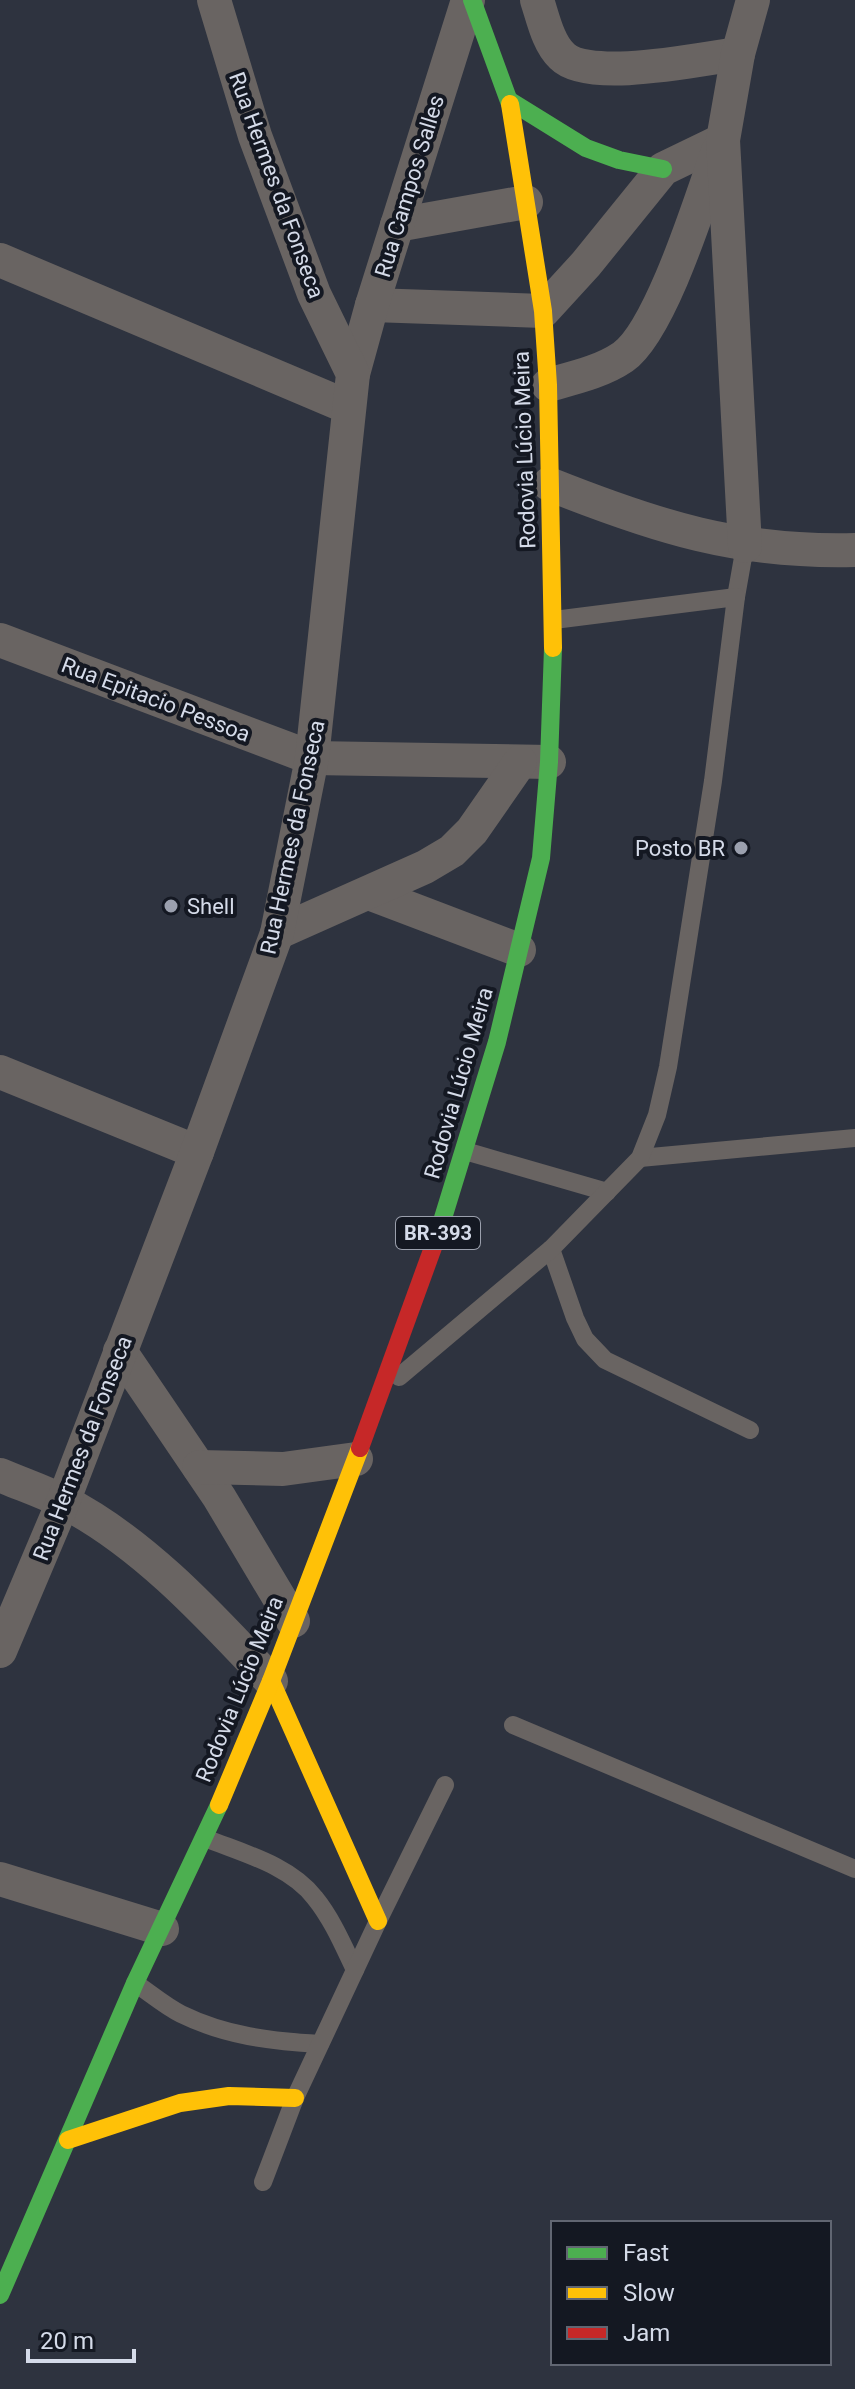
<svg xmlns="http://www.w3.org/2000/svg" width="855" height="2389" viewBox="0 0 855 2389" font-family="Roboto,sans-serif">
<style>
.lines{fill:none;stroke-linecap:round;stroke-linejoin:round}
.lane{stroke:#696462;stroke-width:18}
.street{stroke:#696462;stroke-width:34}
.fast{stroke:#4caf50;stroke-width:18}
.slow{stroke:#ffc107;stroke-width:18}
.jam{stroke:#c62828;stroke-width:18}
.poi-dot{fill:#9ba0ae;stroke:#141822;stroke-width:3}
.labels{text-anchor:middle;stroke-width:8;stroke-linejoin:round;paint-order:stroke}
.shield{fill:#141822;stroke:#9ba0ad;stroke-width:2}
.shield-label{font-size:20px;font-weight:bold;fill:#d5dbe9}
.street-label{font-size:22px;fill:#d5dbe9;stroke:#141822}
.poi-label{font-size:22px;fill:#d5dbe9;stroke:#141822;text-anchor:end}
</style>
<rect width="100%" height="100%" fill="#2e333f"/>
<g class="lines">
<!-- lane -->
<g class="lane">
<path d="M736,597L745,546"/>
<path d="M465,1151L607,1192"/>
<path d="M640,1158L855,1138"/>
<path d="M551,1249L575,1318L585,1339L605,1360L750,1430"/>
<path d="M399,1377L551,1249L640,1158L657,1115L668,1067L713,781L736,597L554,620"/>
<path d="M513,1725L855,1869"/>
<path d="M205,1838C242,1853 290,1865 315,1898C332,1919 343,1945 355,1970"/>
<path d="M135,1983C150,1993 165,2006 181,2014C226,2036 270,2041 320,2044"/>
<path d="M263,2182L295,2098L378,1921L445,1785"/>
</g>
<!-- street -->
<g class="street">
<path d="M537,0C543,18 548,43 562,56C588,83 700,59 738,54"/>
<path d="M397,225L526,202"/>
<path d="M0,260L348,407"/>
<path d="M372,305L543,311L586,264L663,169L723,140"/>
<path d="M353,374L372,305L468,0"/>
<path d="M548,385C573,378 601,372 623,357C661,330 701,199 718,151"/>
<path d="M549,484C657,527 738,553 855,550"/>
<path d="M745,546L723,140L738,54L753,0"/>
<path d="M0,640L312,758L549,762"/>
<path d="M369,893L519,950"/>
<path d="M277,933L425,867L452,851L472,831L520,762"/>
<path d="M0,1072L197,1152"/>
<path d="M120,1351L219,1497L293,1621"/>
<path d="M199,1467L283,1469L356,1459"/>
<path d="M0,1475C21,1484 42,1491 62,1501C142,1541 211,1617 271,1681"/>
<path d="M0,1651L63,1502L197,1152L277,933L312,758L353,374L314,294L255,136L214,0"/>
<path d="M0,1879L162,1929"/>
</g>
<!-- fast -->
<g class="fast">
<path d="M472,0L510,104"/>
<path d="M510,101L586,148L619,160L663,169"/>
<path d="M439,1231L497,1042L541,858L549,762L553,648"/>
<path d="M0,2295L135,1983L219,1805"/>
</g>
<!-- slow -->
<g class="slow">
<path d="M510,104L543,311L548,385L553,648"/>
<path d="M271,1681L378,1921"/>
<path d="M219,1805L271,1681L360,1448"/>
<path d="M68,2140L180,2103L229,2096L295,2098"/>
</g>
<!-- jam -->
<path class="jam" d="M360,1448L439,1231"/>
</g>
<!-- markers -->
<g class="poi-dot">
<circle cx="741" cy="848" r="8"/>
<circle cx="171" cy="906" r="8"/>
</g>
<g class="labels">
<!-- shield labels -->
<rect class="shield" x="396" y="1217" width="84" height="32" rx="6"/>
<g class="shield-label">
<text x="438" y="1240">BR-393</text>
</g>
<!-- street labels -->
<g class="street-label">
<text transform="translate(277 185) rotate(70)" y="8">Rua Hermes da Fonseca</text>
<text transform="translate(409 186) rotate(-73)" y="8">Rua Campos Salles</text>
<text transform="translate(524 450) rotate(-92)" y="8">Rodovia Lúcio Meira</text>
<text transform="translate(156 699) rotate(21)" y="8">Rua Epitacio Pessoa</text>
<text transform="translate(292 837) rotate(-78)" y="8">Rua Hermes da Fonseca</text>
<text transform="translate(458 1083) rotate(-74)" y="8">Rodovia Lúcio Meira</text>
<text transform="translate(82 1448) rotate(-69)" y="8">Rua Hermes da Fonseca</text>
<text transform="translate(239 1689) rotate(-68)" y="8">Rodovia Lúcio Meira</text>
</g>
<!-- poi labels -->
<g class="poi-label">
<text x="725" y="856">Posto BR</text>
<text x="187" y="914" text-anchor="start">Shell</text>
</g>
</g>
<!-- legend -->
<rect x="551" y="2221" width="280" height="144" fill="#141822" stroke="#616672" stroke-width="2"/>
<rect x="567" y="2247" width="40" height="12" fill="#4caf50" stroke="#616672" stroke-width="2"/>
<text x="623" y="2261" font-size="24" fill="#d5dbe9">Fast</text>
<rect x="567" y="2287" width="40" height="12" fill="#ffc107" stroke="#616672" stroke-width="2"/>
<text x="623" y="2301" font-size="24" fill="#d5dbe9">Slow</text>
<rect x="567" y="2327" width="40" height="12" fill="#c62828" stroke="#616672" stroke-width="2"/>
<text x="623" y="2341" font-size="24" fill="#d5dbe9">Jam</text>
<!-- scale -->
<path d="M28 2349v12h106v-12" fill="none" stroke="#d5dbe9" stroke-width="4"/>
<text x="40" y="2349" font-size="24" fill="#d5dbe9" stroke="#141822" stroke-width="6" paint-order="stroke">20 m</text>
</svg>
